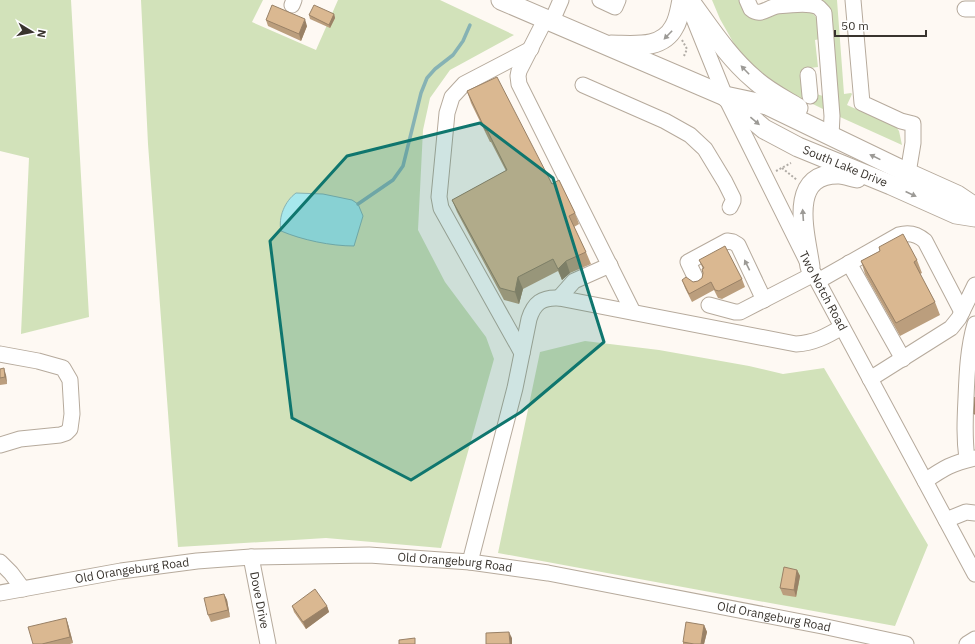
<svg xmlns="http://www.w3.org/2000/svg" width="975" height="644" viewBox="0 0 975 644" font-family="'IBM Plex Sans',sans-serif">
<style>
.green{fill:#d2e2ba}
.water{fill:#a7e8ed;stroke:#86b2b4}
.lines{fill:none;stroke-linecap:round;stroke-linejoin:round}
.stream{stroke:#86b2b4;stroke-width:3.5}
.minor-casing{stroke:#b6aa9c;stroke-width:17}
.major-casing{stroke:#b6aa9c;stroke-width:21}
.path{stroke:#b1aca6;stroke-width:2;stroke-dasharray:2 2;stroke-linecap:butt}
.minor{stroke:#fff;stroke-width:15}
.major{stroke:#fff;stroke-width:19}
.wall{fill:#bb9e7d}
.shaded-wall{fill:#998166}
.building{fill:#dab891;stroke:#998166}
.oneway{fill:#9c9a96}
.marked{fill:#0f766e;fill-opacity:0.2;stroke:#0f766e;stroke-width:3;stroke-linejoin:round}
.labels{text-anchor:middle;stroke-width:4;stroke-linejoin:round;paint-order:stroke}
.street-label{font-size:12px;fill:#39342e;stroke:#fff}
</style>
<rect width="100%" height="100%" fill="#fef9f3"/>
<!-- green -->
<g class="green">
<path d="M0,0H71L89,317L21,334L29,158L0,151Z"/>
<path d="M141,0H263L252,22L316,50L338,0H440L514,35L450,70L430,98L423,130L418,230L445,282L486,337L494,359L441,548L326,538L178,547L148,144Z"/>
<path d="M712,0H741L743,10L748,15L762,19L768,18L779,13L809,11C821,18 818,26 820,39L815,40L818,67L802,69L805,99L816,94L823,96L825,110L778,87L750,64L737,49L720,19Z"/>
<path d="M822,0H837L844,94L851,93L852,94L847,105L896,127L899,131L902,145L840,117L827,6Z"/>
<path d="M585,341L659,350L749,366L783,374L824,368L928,545L895,626L498,553L540,352Z"/>
</g>
<!-- water -->
<path class="water" d="M296,193L323,194L352,200L358,204L363,216L354,246C331,246 302,240 281,231C278,217 285,201 296,193Z"/>
<g class="lines">
<!-- stream -->
<path class="stream" d="M358,204L393,180L403,166L421,93L427,78L435,69L453,55L463,41L470,25"/>
<defs>
<g id="minor">
<path d="M600,0L615,7L618,0"/>
<path d="M747,0L751,9C760,17 767,8 777,6C786,5 810,2 818,7C820,8 822,11 824,13L832,116L831,136"/>
<path d="M853,0L862,103L901,121L913,124V143L908,173"/>
<path d="M292,5L294,0"/>
<path id="s1" d="M690,9L725,96L810,267L975,574"/>
<path d="M965,9H975"/>
<path d="M545,20L519,71L518,76L519,84L633,312"/>
<path d="M551,23L561,0"/>
<path d="M808,75L810,96"/>
<path d="M583,85L665,121L690,135L705,149L725,182L733,198V201L730,207"/>
<path d="M849,263L903,359"/>
<path d="M697,281L688,262L727,241L733,242L738,245L764,300"/>
<path d="M818,281L899,235C909,232 917,234 925,241L962,312"/>
<path d="M559,298L574,281L610,265"/>
<path d="M709,305L735,312H740L814,274"/>
<path d="M522,353L441,208L439,197L447,113L452,97L464,84L531,49"/>
<path d="M0,354L38,361L63,368L70,380L72,414L70,429L66,433L60,435L20,439L0,445"/>
<path d="M870,379L951,328L959,318L975,285"/>
<path d="M967,459C964,438 965,419 966,398C967,373 968,348 975,324"/>
<path d="M925,481C944,468 952,463 975,458"/>
<path d="M946,520L966,512L975,513"/>
<path id="s2" d="M251,557L268,644"/>
<path d="M0,562L11,573L23,589"/>
<path d="M470,562L515,388L529,319C534,303 542,297 559,298L796,344C814,343 827,336 842,327"/>
<path id="s3" d="M0,593L121,571L197,561L251,557L369,555L470,562L548,573L822,626L906,644"/>
<path d="M967,644L975,639"/>
</g>
<g id="major">
<path d="M501,0L725,96L767,105L908,173L957,195L975,207"/>
<path d="M689,0C709,27 728,57 754,79C767,91 783,99 798,108"/>
<path d="M611,45C633,45 662,50 674,27C679,19 680,9 682,0"/>
<path id="s4" d="M726,97L764,129L798,147L891,185L956,214L975,217"/>
<path d="M810,267C806,236 786,173 839,174C845,174 851,177 857,178"/>
</g>
</defs>
<!-- minor casing -->
<use href="#minor" class="minor-casing"/>
<!-- major casing -->
<use href="#major" class="major-casing"/>
<!-- path -->
<g class="path">
<path d="M682,40L687,49L684,56"/>
<path d="M782,168L797,180"/>
<path d="M776,171L791,163"/>
</g>
<!-- minor -->
<use href="#minor" class="minor"/>
<!-- major -->
<use href="#major" class="major"/>
</g>
<!-- wall -->
<g class="wall">
<path d="M334,14L335,18L330,28L310,19L309,15Z"/>
<path d="M266,20L307,26L301,41L268,26Z"/>
<path d="M467,91L552,184L575,213L579,224L574,227L586,252L591,264L570,273L562,280L558,271L523,289L519,304L504,300L457,212L452,200L506,171L491,142H490L471,103Z"/>
<path d="M879,247L917,260L922,273L920,274L935,302L940,315L900,336L865,274L861,261L880,251Z"/>
<path d="M699,260L742,279L745,287L722,299L718,298L714,290L692,302L685,288L682,280L693,282L698,281L702,278L703,273V269Z"/>
<path d="M0,369L6,375L7,384L0,385Z"/>
<path d="M797,570L800,576L796,597L783,595L780,588Z"/>
<path d="M224,594L227,600L230,617L211,622L208,615Z"/>
<path d="M292,606H327L329,612L306,629L294,612Z"/>
<path d="M66,618L68,624L73,643L70,644H33Z"/>
<path d="M704,625L707,632L704,644H683V642Z"/>
</g>
<!-- shaded-wall -->
<g class="shaded-wall">
<path d="M334,14L335,18L330,28L329,25Z"/>
<path d="M305,19L307,26L301,41L299,34Z"/>
<path d="M566,261L570,273L562,280L558,269Z"/>
<path d="M518,277L523,289L519,304L515,292Z"/>
<path d="M4,368L6,375L7,384L5,377Z"/>
<path d="M797,570L800,576L796,597L794,590Z"/>
<path d="M224,594L227,600L230,617L228,610Z"/>
<path d="M327,606L329,612L306,629L303,622Z"/>
<path d="M66,618L68,624L73,643L70,637Z"/>
<path d="M704,625L707,632L704,644H701Z"/>
<path d="M509,632L512,638V644H510Z"/>
</g>
<!-- building -->
<g class="building">
<path d="M272,5L305,19L299,34L266,20Z"/>
<path d="M314,5L334,14L329,25L309,15Z"/>
<path d="M497,77L552,184L559,180L575,213L569,216L586,252L566,261L558,269L553,259L518,277L515,292L500,288L452,200L507,170L487,130L486,131L467,91Z"/>
<path d="M903,234L917,260L914,262L935,302L896,323L861,261L880,251L879,247Z"/>
<path d="M725,246L742,279L719,291L715,290L711,282L689,294L682,280L686,277L693,282L698,281L702,278L703,273L702,269L704,268L699,260Z"/>
<path d="M4,368L5,377L0,378V369Z"/>
<path d="M975,397V414H974Z"/>
<path d="M784,567L797,570L794,590L780,588Z"/>
<path d="M315,589L327,606L303,622L292,606Z"/>
<path d="M224,594L228,610L208,615L204,598Z"/>
<path d="M66,618L70,637L42,644H33L28,627Z"/>
<path d="M686,622L704,625L701,644H694L683,642Z"/>
<path d="M509,632L510,644H486V633Z"/>
<path d="M415,638V644H399V640Z"/>
</g>
<!-- one-way arrows -->
<defs><path id="oneway-solid" d="M-6-.8H1V-3.2L6.5 0L1 3.2V.8H-6Z"/></defs>
<g class="oneway">
<use href="#oneway-solid" transform="translate(668 35) rotate(134)"/>
<use href="#oneway-solid" transform="translate(745 70) rotate(-134)"/>
<use href="#oneway-solid" transform="translate(755 121) rotate(40)"/>
<use href="#oneway-solid" transform="translate(875 157) rotate(-154)"/>
<use href="#oneway-solid" transform="translate(911 194) rotate(25)"/>
<use href="#oneway-solid" transform="translate(803 215) rotate(-94)"/>
<use href="#oneway-solid" transform="translate(747 265) rotate(-116)"/>
</g>
<!-- marked area -->
<path class="marked" d="M480,123L553,178L604,342L521,412L411,480L292,418L270,241L347,156Z"/>
<g class="labels">
<!-- street labels -->
<g class="street-label">
<text dy="4" stroke="none"><textPath href="#s4" startOffset="139">South Lake Drive</textPath></text>
<text dy="4" stroke="none"><textPath href="#s1" startOffset="312">Two Notch Road</textPath></text>
<text dy="4" stroke="none"><textPath href="#s3" startOffset="458">Old Orangeburg Road</textPath></text>
<text dy="4" stroke="none"><textPath href="#s3" startOffset="134">Old Orangeburg Road</textPath></text>
<text dy="4" stroke="none"><textPath href="#s2" startOffset="44">Dove Drive</textPath></text>
<text dy="4" stroke="none"><textPath href="#s3" startOffset="782">Old Orangeburg Road</textPath></text>
</g>
</g>
<!-- north arrow -->
<g transform="translate(32 32) rotate(100)" stroke="#ffffff" stroke-width="3" paint-order="stroke">
<path d="M0-3L7 15L0 10L-7 15Z" fill="#39342e"/>
<text y="-6" font-size="11" font-weight="bold" text-anchor="middle" fill="#39342e">N</text>
</g>
<!-- scale -->
<path d="M835 30v6h91v-6" fill="none" stroke="#39342e" stroke-width="2"/>
<text x="841" y="30" font-size="12" fill="#39342e" stroke="#ffffff" stroke-width="3" paint-order="stroke">50 m</text>
</svg>
